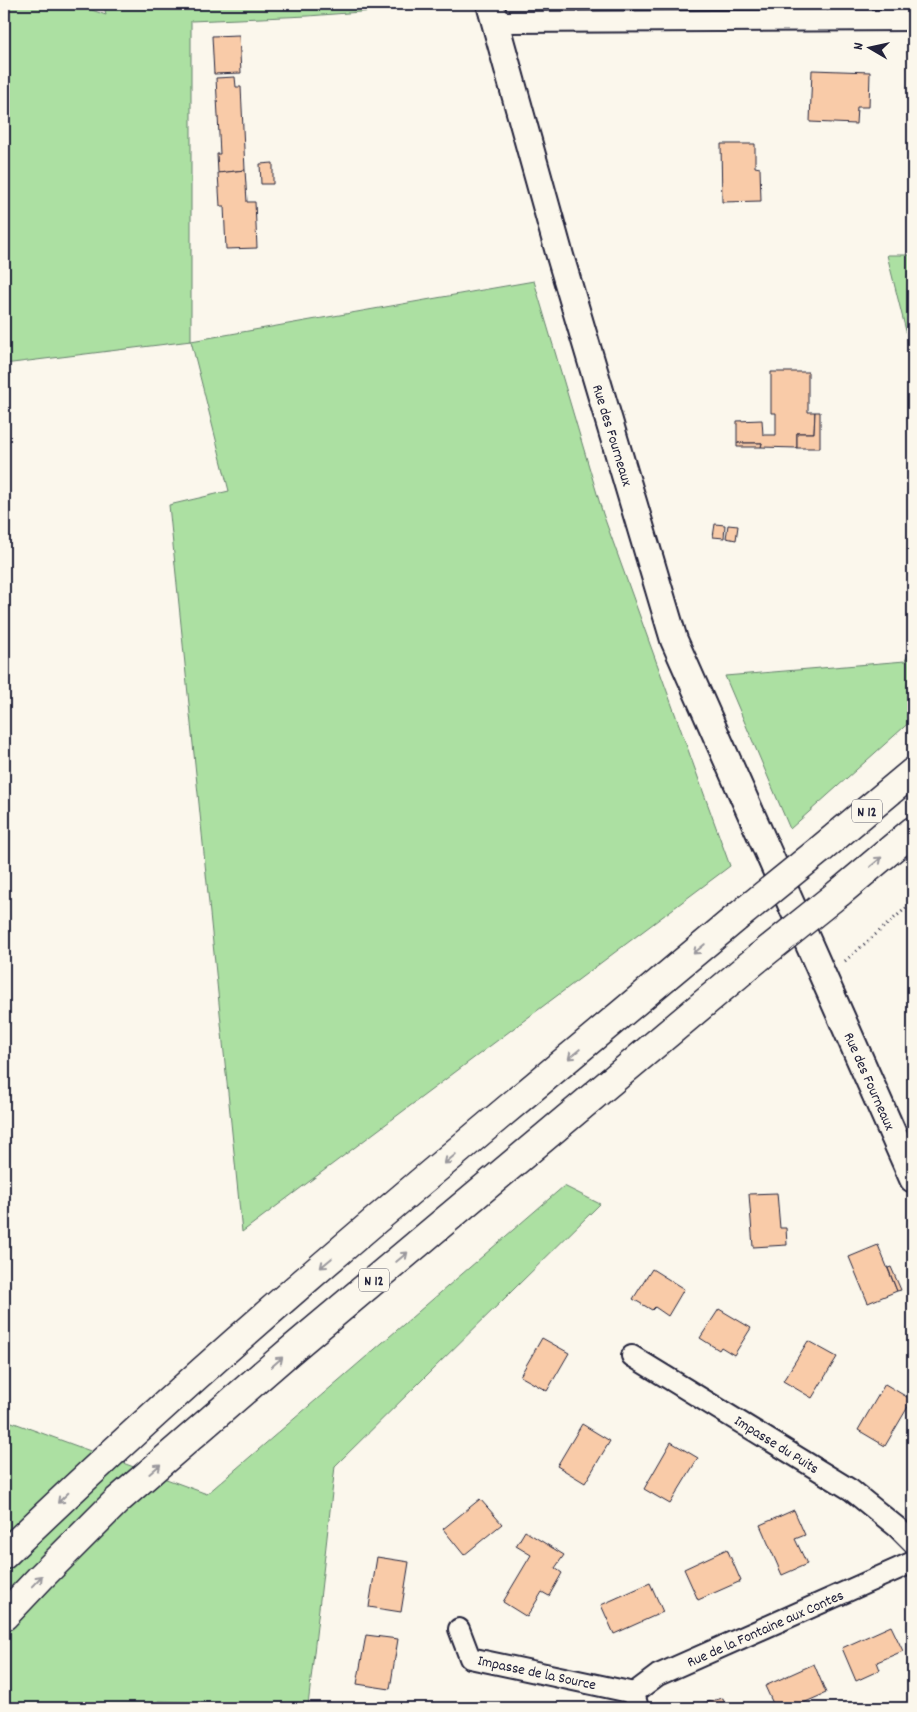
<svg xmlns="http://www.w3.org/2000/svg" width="917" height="1712" viewBox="0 0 917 1712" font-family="Dekko,sans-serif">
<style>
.green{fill:#ace0a2;stroke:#67816e}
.building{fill:#f9cba8;stroke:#22223b}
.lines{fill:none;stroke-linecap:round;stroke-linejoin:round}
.minor-casing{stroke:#22223b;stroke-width:24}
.tertiary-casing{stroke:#22223b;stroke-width:30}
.trunk-casing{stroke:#22223b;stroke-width:31}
.path{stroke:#22223b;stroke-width:3;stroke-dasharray:1 4;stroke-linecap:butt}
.minor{stroke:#fbf7ec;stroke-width:20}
.tertiary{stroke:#fbf7ec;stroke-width:26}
.trunk{stroke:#fbf7ec;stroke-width:28}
.trunk-bridge-casing{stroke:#22223b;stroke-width:31;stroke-linecap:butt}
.trunk-bridge{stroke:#fbf7ec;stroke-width:28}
.oneway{stroke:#99979c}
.labels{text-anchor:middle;stroke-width:4.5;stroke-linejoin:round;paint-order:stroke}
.shield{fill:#fbf7ec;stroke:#636270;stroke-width:1}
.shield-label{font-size:14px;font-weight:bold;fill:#22223b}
.street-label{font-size:15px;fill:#22223b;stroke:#fbf7ec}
</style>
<rect width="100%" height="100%" fill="#fbf7ec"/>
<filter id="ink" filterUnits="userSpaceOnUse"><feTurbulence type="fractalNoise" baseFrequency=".02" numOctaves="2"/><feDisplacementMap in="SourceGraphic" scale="10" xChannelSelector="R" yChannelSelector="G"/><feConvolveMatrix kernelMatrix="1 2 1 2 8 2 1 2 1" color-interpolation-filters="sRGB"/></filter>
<g filter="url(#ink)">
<!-- green -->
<g class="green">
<path d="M4,4H75L106,15L104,4H466L308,16L191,21V341L534,281L603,514L730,866L242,1232L169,505L229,491L191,341L4,364Z"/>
<path d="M887,255H913V359Z"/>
<path d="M913,644V719L790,829L725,676L905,661Z"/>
<path d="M564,1186L600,1204L335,1466L308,1706L158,1701V1708H4V1427L9,1421L207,1494Z"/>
</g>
<!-- building -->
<g class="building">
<path d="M239,35L241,73L214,74L212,36Z"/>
<path d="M812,70L870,72L869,107H857L856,124L810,122Z"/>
<path d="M235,77L236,87H241L245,170L218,173L217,154H220L216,78Z"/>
<path d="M721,144H755V167L760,168L761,201L722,202Z"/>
<path d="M273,163V184H261L260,164Z"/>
<path d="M245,170L247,202H255L257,248L226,249L224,206H220L218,173Z"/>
<path d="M771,372H808V412H815L814,433H797V448L761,447L762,443H737V421L762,420L763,435H776V413H771Z"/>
<path d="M815,412H820V448H797V433H814Z"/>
<path d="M737,443H762L761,447H737Z"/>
<path d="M715,524L725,525L724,538L713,537Z"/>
<path d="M728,525L738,526L736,540L726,538Z"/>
<path d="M777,1193L780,1228H786L787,1245L753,1247L749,1194Z"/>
<path d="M878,1245L897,1291L868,1303L849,1257Z"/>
<path d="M891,1267L901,1290L897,1291L888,1268Z"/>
<path d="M652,1269L684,1289L668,1316L655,1307L652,1310L633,1299Z"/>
<path d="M719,1309L751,1328L734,1355L721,1347L719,1350L700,1338Z"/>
<path d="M542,1338L569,1353L547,1391L520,1376Z"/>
<path d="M808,1341L837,1357L812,1398L783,1381Z"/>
<path d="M885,1384L912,1400L885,1446L858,1430Z"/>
<path d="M582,1424L610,1441L585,1483L557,1466Z"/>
<path d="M671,1442L698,1458L670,1504L644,1489Z"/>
<path d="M480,1499L502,1524L464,1555L443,1529Z"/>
<path d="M794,1510L805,1535L795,1539L807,1564L782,1575L760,1525Z"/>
<path d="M525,1531L564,1555L555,1568L562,1573L549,1596L542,1592L527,1617L503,1602L531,1555L516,1546Z"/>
<path d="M727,1549L741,1581L698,1600L684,1569Z"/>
<path d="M377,1557L409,1562L401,1612L369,1607Z"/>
<path d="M650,1583L663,1612L614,1634L601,1605Z"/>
<path d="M891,1626L903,1651L877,1662L880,1670L856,1681L842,1648Z"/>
<path d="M366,1635L398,1639L390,1689L357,1684Z"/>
<path d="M814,1664L826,1693L792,1708H775L765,1686Z"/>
<path d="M723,1698L726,1708H697L696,1705Z"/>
</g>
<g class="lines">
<defs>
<g id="minor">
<path d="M495,22L913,20"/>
<path d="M632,1356L851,1490L898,1528L913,1543"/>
<path d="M459,1629L470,1658L634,1693"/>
<path d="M638,1708L634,1693L658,1675L913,1562"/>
</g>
<path id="tertiary" d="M490,4L560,256L674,640L913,1179"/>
<g id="trunk">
<path d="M821,849L913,772"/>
<path d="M839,893L913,831"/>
<path d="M4,1555C236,1330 488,1126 736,918"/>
<path d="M4,1616L41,1577L118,1500L290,1351L758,958"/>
</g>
</defs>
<!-- minor casing -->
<use href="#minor" class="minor-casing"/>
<!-- tertiary casing -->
<use href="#tertiary" class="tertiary-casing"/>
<!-- trunk casing -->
<use href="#trunk" class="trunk-casing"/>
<!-- path -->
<path class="path" d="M845,961L913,902"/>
<!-- minor -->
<use href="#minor" class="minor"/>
<!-- tertiary -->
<use href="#tertiary" class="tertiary"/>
<!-- trunk -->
<use href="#trunk" class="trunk"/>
<defs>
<g id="trunk-bridge">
<path d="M736,918L821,849"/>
<path d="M758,958L839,893"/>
</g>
</defs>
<!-- trunk-bridge casing -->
<use href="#trunk-bridge" class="trunk-bridge-casing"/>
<!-- trunk-bridge -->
<use href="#trunk-bridge" class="trunk-bridge"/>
</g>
<!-- one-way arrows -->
<defs><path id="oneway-shaft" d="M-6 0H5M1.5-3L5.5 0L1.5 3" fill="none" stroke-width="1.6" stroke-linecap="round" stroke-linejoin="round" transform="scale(1.25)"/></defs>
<g class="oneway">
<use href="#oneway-shaft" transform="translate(876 862) rotate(-40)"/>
<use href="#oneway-shaft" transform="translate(699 949) rotate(140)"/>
<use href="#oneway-shaft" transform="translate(574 1054) rotate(140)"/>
<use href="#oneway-shaft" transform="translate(450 1159) rotate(140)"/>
<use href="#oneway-shaft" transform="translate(402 1257) rotate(-40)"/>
<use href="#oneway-shaft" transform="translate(326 1263) rotate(140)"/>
<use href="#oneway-shaft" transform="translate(277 1362) rotate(-41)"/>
<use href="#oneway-shaft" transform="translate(155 1469) rotate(-41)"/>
<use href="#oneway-shaft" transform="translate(63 1498) rotate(136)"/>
<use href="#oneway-shaft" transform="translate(37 1581) rotate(-46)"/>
</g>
</g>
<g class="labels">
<!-- shield labels -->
<g class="shield">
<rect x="852" y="799.5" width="30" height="23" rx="4"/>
<rect x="359" y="1268.5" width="30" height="23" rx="4"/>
</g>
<g class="shield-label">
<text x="867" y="816">N 12</text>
<text x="374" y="1285">N 12</text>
</g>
<!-- street labels -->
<g class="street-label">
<text transform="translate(613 435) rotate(73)" y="5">Rue des Fourneaux</text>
<text transform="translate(870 1081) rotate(66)" y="5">Rue des Fourneaux</text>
<text transform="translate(777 1444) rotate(32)" y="5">Impasse du Puits</text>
<text transform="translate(765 1628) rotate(-24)" y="5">Rue de la Fontaine aux Contes</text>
<text transform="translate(537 1672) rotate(12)" y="5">Impasse de la Source</text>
</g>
</g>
<!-- margin -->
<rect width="917" height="1712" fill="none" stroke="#fbf7ec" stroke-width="20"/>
<rect x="10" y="10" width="897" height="1692" fill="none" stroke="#22223b" stroke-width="2" filter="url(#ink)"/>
<!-- north arrow -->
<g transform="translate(870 48) rotate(279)" stroke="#fbf7ec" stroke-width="4" paint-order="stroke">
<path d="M0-4L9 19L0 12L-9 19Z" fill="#22223b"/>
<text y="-8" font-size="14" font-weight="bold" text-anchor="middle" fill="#22223b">N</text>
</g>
</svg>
